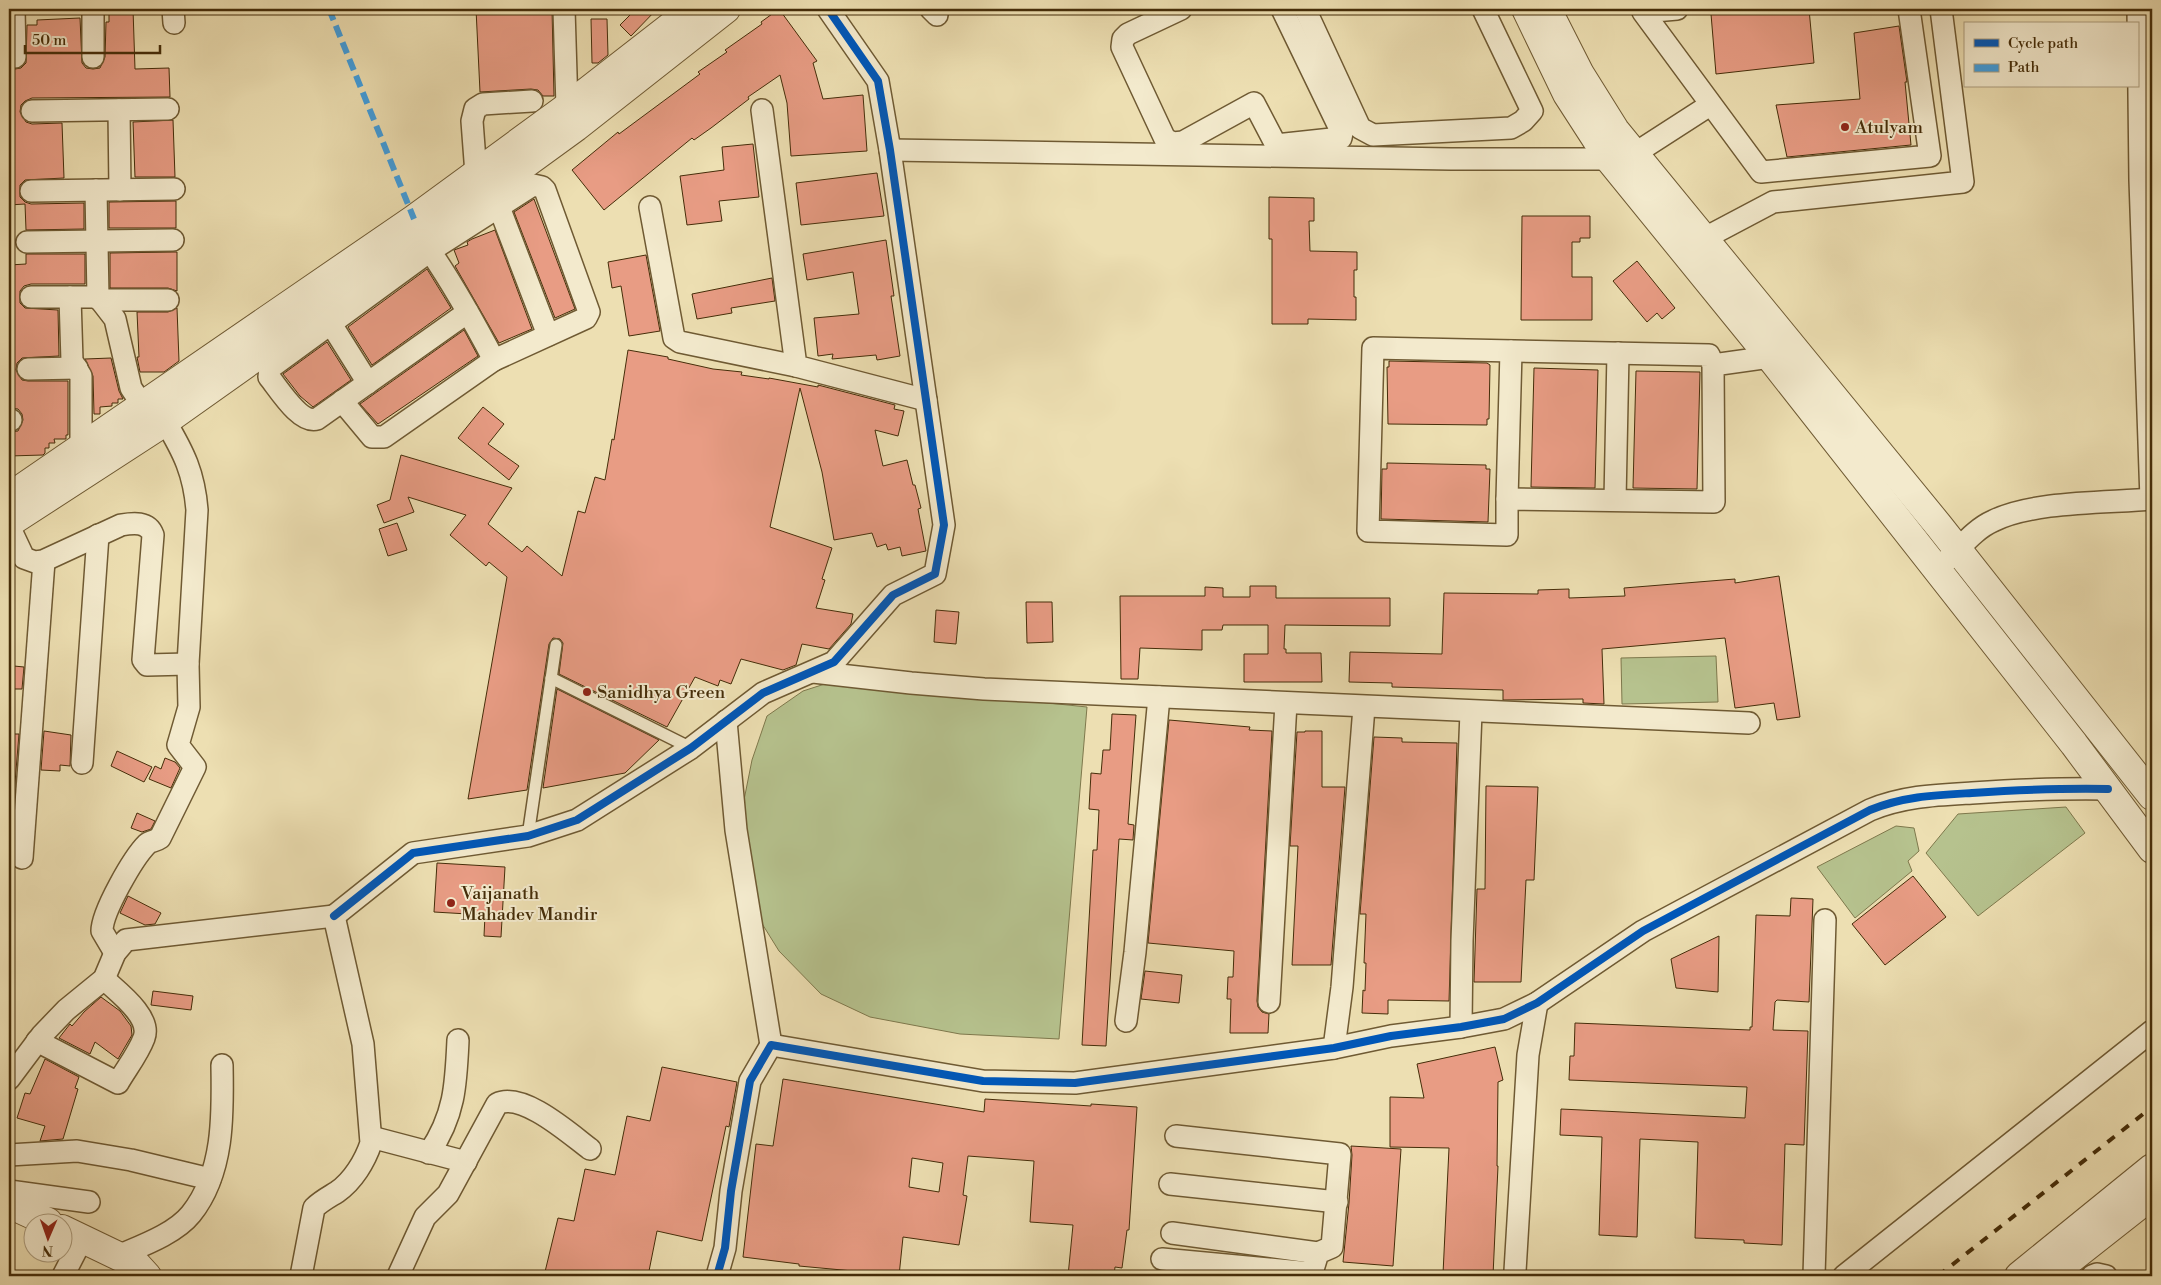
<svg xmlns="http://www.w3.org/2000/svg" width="2161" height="1285" viewBox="0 0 2161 1285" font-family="'Libre Bodoni',serif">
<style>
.green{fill:#b6c28e;stroke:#7e784c}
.building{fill:#e89c84;stroke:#452d09;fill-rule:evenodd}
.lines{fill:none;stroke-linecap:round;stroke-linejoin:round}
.service-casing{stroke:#6f5a33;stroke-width:14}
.minor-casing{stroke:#6f5a33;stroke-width:24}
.tertiary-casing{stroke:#6f5a33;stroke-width:30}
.service{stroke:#f3eacd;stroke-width:11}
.minor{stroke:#f3eacd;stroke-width:21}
.tertiary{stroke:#f3eacd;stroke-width:28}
.rail{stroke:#452d09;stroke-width:4;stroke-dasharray:9 9;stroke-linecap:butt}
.quiet{stroke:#409ddd;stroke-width:6;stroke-dasharray:12 6;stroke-linecap:butt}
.cycleway-casing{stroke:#f3eacd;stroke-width:11}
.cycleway{stroke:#0057b8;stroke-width:8}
.poi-dot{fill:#8f2418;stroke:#f3eacd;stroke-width:2}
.labels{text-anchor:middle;stroke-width:4;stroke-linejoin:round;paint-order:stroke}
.poi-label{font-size:18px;fill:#452d09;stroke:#f3eacd;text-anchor:start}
</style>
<rect width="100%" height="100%" fill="#eddfb2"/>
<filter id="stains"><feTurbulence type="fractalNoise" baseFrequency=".004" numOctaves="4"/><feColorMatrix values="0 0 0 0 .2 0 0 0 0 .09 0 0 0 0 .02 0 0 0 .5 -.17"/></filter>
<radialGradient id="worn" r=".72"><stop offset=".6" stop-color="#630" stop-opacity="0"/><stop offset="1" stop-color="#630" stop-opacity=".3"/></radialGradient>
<!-- green -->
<g class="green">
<path d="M1716,656L1718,702L1622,704L1621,658Z"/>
<path d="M834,681L1087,707L1059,1039L960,1034L870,1017L821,994L779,951L761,922L742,810L752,760L767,716L803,691Z"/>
<path d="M2066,807L2085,833L1978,916L1926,853L1958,814Z"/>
<path d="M1896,826L1914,828L1919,851L1908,861L1912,871L1855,918L1817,867Z"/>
</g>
<!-- building -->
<g class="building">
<path d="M109,9H133L135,69L169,68L170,97L32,98L25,101L21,105L20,112L26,122L32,124L62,123L64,178L25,180L20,185V197L25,202L31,204L84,203V229L26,230L25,204L9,205V68L15,69L21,68L26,63L27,25H37V20L80,18L82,63L86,68L93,69L100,68L105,57L106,22H109Z"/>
<path d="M476,9H552L554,96H543L538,90L531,89L480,92Z"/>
<path d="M636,9H657L631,36L620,25Z"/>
<path d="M779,9L817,61L813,63L823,99L863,95L867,151L791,156L787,103L780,75L748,97L749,99L711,128L694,140L692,138L604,210L572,170L618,132L619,134L700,74L698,72L727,52L725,50L762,24L761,22Z"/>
<path d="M1782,9H1809L1814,63L1716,74L1711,14Z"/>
<path d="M591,19H607L608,55L598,63H592Z"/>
<path d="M1899,26L1907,82H1905L1911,145L1787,157L1776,105L1860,99L1854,33Z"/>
<path d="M173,120L175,177H135L133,122Z"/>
<path d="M753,144L759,197L719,201L722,221L687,225L680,176L724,170L722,147Z"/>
<path d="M877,173L884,216L801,225L796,183Z"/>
<path d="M1269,197L1314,198V221H1309L1310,251L1357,252V270H1354V297H1356V320L1308,319V324H1272V239H1269Z"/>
<path d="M534,199L575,309L555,318L514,212Z"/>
<path d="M176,201V228H109V202Z"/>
<path d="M1522,216H1590V238H1580V242H1572V277H1592V320H1521Z"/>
<path d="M495,230L532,329L499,343L455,266L459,263L454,250L468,245L467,242L472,239Z"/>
<path d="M886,240L894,296H891L900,356L877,360L876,355L832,359L833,354L818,356L814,318L859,314L853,272L807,280L803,254Z"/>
<path d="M173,252H177V291L168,288H110V253Z"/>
<path d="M26,254H85V284H31L24,286L20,291V303L25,308L58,310L59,356L22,358L17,363L16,370L22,380L28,381H68V435H66V439H54L55,443H49V448H45V453L43,455L9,456V432L18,431L23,420L22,414L18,409L9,408V265L26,264Z"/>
<path d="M646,255L660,331L629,336L621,286L612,288L608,262Z"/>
<path d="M1637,261L1675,308L1662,319L1657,313L1647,322L1613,281Z"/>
<path d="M427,269L451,308L372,365L348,327Z"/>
<path d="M772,278L775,301L731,308L732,313L697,319L692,294Z"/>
<path d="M177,308L179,361L164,372H140L137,357H139L137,312H168Z"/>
<path d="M464,330L478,356L378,424L360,404Z"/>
<path d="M327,342L351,380L313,407L300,396L283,374Z"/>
<path d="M628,350L668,357V359L713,369L742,372L741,375L769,379V378L818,387V385L895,405L894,409L904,411L898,436L875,430L883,466L907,460L913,485H915L921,508L918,509L926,551L902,556L900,547L888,550L886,544L877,547L872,533L834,540L822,472L800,388L770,527L832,548L822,579L825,580L816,608L853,614L851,624L829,649L802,644L796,665L783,670L741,659L731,684L720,680L718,686L695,677L667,727L559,674L563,643L560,639L553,638L549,644L527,790L468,799L507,577L489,562L486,566L450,535L466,515L408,497L414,512L384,523L377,505L390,500L401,455L512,488L488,524L522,552L527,546L562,576L578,511L585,513L595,477L605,480L612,439L614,440Z"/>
<path d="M111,358L119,391L123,399H118V403H112V406L100,407V414H94L93,376L85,359Z"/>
<path d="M1389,361L1487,363L1490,365L1489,419H1487V425L1388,424L1387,367H1389Z"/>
<path d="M1534,368L1598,370L1595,488L1531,487Z"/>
<path d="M1636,371L1700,372L1697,489L1633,488Z"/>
<path d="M483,407L504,424L488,444L519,466L509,480L458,438Z"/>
<path d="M1387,463L1486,465V469H1490L1488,522L1381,519L1382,469H1387Z"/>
<path d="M397,523L407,550L388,556L379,529Z"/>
<path d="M1779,576L1800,717L1777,720L1774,703L1735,708L1725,638L1602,649L1604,704L1583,703V699L1503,700V690L1392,687V683L1349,682L1350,652L1442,654L1444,593L1538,594V590L1569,589V598L1625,596L1624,588L1735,579V583Z"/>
<path d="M1250,586H1276V598H1390V626L1285,625L1284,649H1286V653H1321L1322,682H1244V654H1268V625H1223L1222,630H1202V650L1140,648L1138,679H1121L1120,596H1205V587L1223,588V597H1250Z"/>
<path d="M1026,602H1052L1053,642L1027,643Z"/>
<path d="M936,610L959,612L956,644L934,642Z"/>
<path d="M14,666L24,667L22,689H13Z"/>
<path d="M557,689L659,740L625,773L543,788Z"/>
<path d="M1112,714L1136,715L1128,824L1134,825L1133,840L1119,839L1106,1046L1082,1045L1093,850H1097L1099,810L1089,809L1091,773L1101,774L1103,750H1110Z"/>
<path d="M1169,720L1250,727L1249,730L1272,731L1257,1001L1258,1007L1262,1012L1269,1014L1268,1033H1230L1231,999H1227L1228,977H1233L1234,951L1148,943Z"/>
<path d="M44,731L71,735L70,766L60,765V771L41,770Z"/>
<path d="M1305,731H1322V787H1345L1331,965H1292L1298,846H1290L1297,732H1305Z"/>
<path d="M9,734H19L14,795H9Z"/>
<path d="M1374,737L1402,738V742L1457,743L1449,1001L1388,1000V1014L1362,1013L1363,990L1365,991L1366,963H1364L1366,914H1360Z"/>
<path d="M117,751L152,767L144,782L111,766Z"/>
<path d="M165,758L175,762L180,768L171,788L149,779L155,766L161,769Z"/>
<path d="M1486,786L1538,787L1534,880H1526L1521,982H1474L1477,889H1485Z"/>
<path d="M137,813L155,821L151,829L142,832L131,828Z"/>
<path d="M437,863L505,867L501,937L484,936L485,915L434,912Z"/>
<path d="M1913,876L1946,917L1885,965L1852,924Z"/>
<path d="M128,896L161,913L155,924L145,925L120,913Z"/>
<path d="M1791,898L1813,899L1809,1002L1777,1000L1775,1002L1773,1030L1808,1031L1804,1145L1785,1144L1782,1245L1744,1243V1240L1695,1238L1698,1142L1640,1139L1637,1237L1599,1235L1602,1137L1560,1135L1561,1109L1745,1118L1747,1087L1569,1080L1570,1056H1574L1575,1023L1750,1030V1027H1752L1756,915L1790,916Z"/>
<path d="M1719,936L1718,992L1676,988L1671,959Z"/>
<path d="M1145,971L1182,975L1179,1003L1141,999Z"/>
<path d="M153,991L193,996L191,1010L151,1005Z"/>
<path d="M101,997L120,1011L131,1026L132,1035L118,1059L95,1042L90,1054L59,1038L70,1024L72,1026L84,1012Z"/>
<path d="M1495,1047L1503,1080L1498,1082L1497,1166H1498L1493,1276L1443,1274L1449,1148L1390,1147V1097L1424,1098L1417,1064Z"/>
<path d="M45,1059L79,1077L75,1088L78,1089L63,1139L40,1141L45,1126L17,1118L25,1093L30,1094Z"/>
<path d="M662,1067L737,1082L729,1127L726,1126L702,1241L657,1231L648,1276H544L558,1218L574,1221L585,1169L615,1175L627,1116L650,1121Z"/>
<path d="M783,1079L984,1112L985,1099L1091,1106V1104L1137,1107L1129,1230H1127L1122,1268L1115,1267L1114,1276H1068L1073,1225L1030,1222L1034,1161L968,1156L963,1195L967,1196L959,1245L903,1237L899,1276L853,1275V1271L799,1266V1264L743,1257L756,1144L773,1146ZM912,1158L943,1163L939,1192L909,1187Z"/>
<path d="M1351,1146L1401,1149L1393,1266L1343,1262L1349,1203L1352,1155Z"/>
</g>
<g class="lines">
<defs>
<g id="service">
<path d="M551,678L691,748"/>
<path d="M528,836L556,645"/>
</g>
<g id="minor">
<path d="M14,9L15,57"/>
<path d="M93,9V57"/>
<path d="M173,9L174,23"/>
<path d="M564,9L567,107"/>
<path d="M931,9L937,15"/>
<path d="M1181,9L1128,34L1123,39L1122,47L1165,139L1173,143L1183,142L1254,103L1276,145L1341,138L1342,133L1282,9"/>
<path d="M1305,9L1360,128L1373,135L1511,128L1523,121L1532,111L1483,9"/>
<path d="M1677,9L1643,12L1761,172L1930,156L1909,9"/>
<path d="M2138,9L2140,180L2151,500"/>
<path d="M119,110L120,190"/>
<path d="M762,110L796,366L926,400"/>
<path d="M32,111L168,109"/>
<path d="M890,150L1451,159H1609"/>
<path d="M1634,154L1710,105"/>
<path d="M476,174L472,121L475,109L483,104L532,101"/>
<path d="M96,190L98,297L115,319L131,388L143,406"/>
<path d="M31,191L174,189"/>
<path d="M499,207L548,335"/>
<path d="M650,207L674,338L680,342L796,366"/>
<path d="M422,239L430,251C454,286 474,322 494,360L586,318L589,312L545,190L542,187L533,185L430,251L270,368L269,377C279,389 300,424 317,419L468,312"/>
<path d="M1703,239L1773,202L1963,182L1941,9"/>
<path d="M27,242L173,240"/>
<path d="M31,297H70"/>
<path d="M100,300H168"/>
<path d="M331,324L368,383"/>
<path d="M1713,365L1709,355L1373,348L1368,531L1507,535V499L1714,502L1713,365L1770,357"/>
<path d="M28,369L77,368"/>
<path d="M342,401L372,437H384L494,360"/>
<path d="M9,420H11"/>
<path d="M81,448V376L72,361L70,297H98"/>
<path d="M1507,499L1511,351"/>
<path d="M1615,500L1618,353"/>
<path d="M9,526L24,558L35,562L43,561L121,525C133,523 148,521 153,535L143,660L147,665L188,664"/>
<path d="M1947,560C1962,546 1975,529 1993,521C2032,501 2108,503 2152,499"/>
<path d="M813,672L911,683L984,689L1749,723"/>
<path d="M726,721L736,830L771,1045"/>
<path d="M82,763L98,535"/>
<path d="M22,858L44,561"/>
<path d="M334,916L413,853L528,836L577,820L691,748L763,693L834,662L893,595L935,574L944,525L890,150L878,81L828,9"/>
<path d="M115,953L102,931C102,912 133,858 147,844C150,841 156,841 160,838L195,767L178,745L189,707L188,664L197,510C194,473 184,453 165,421"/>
<path d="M1269,1002L1286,703"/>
<path d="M1126,1021L1135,952L1159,697"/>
<path d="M1461,1027L1462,941L1471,712"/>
<path d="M37,1041L118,1083C126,1069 138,1054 144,1038C152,1017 118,992 104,979"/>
<path d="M1334,1048L1342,987L1364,707"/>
<path d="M9,1079L42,1035L66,1010L104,979L115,953L126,940L334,916"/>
<path d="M1176,1136L1340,1154L1332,1247L1318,1253L1311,1276"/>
<path d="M371,1137L466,1162"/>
<path d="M429,1153C455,1115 456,1084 458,1040"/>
<path d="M9,1155L77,1151L131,1160L210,1179"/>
<path d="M1170,1184L1337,1202"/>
<path d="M9,1191L89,1202"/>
<path d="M1172,1233L1318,1253"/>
<path d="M118,1256C141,1246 175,1234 191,1214C224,1173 223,1115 222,1065"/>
<path d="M1162,1259L1311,1273"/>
<path d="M1515,1271L1528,1055L1537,1003"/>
<path d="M63,1276L82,1239"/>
<path d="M301,1276L314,1208C321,1201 329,1197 337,1192C353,1181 365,1161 371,1143L363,1044L334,916"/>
<path d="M398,1276L425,1217L448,1194L497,1104C522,1091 570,1134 590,1149"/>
<path d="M717,1276L725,1248L731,1191L750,1081L771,1045L983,1081L1075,1083L1334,1048L1391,1036L1461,1027L1504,1019L1537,1003L1643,931L1870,810C1904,796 1937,795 1972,793C2018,790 2062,788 2108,789"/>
<path d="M1814,1276L1825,920"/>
<path d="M1844,1276L2152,1031"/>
<path d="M2092,1276L2097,1274L2106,1276"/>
</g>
<g id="tertiary">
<path d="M1526,9L1567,94L1609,159L1770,357L2074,744L2152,849"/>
<path d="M1547,9L1580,74L1615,130L1939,526L2152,796"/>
<path d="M9,497L414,219L567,107L693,9"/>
<path d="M9,523L157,427L422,239L576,127L726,9"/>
<path d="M9,1204L48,1222"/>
<path d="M62,1229L137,1265L147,1276"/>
<path d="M2053,1273L2152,1195"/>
<path d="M2019,1276L2152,1168"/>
</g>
</defs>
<!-- service casing -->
<use href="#service" class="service-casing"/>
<!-- minor casing -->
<use href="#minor" class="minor-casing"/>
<!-- tertiary casing -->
<use href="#tertiary" class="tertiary-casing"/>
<!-- service -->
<use href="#service" class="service"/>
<!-- minor -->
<use href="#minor" class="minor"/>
<!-- tertiary -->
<use href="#tertiary" class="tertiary"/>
<!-- rail -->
<path class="rail" d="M1938,1276L2152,1107"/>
<!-- quiet -->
<path class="quiet" d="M329,9L414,219"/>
<defs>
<g id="cycleway">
<path d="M334,916L413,853L528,836L577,820L691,748L763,693L834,662L893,595L935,574L944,525L890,150L878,81L828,9"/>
<path d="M717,1276L725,1248L731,1191L750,1081L771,1045L983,1081L1075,1083L1334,1048L1391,1036L1461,1027L1504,1019L1537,1003L1643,931L1870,810C1904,796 1937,795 1972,793C2018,790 2062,788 2108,789"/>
</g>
</defs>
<!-- cycleway casing -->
<use href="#cycleway" class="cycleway-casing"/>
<!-- cycleway -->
<use href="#cycleway" class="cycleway"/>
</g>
<!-- markers -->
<g class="poi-dot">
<circle cx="1845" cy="127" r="5"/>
<circle cx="587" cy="692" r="5"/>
<circle cx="451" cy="903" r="5"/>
</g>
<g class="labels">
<!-- poi labels -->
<g class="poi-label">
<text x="1855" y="133">Atulyam</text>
<text x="597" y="698">Sanidhya Green</text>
<text x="461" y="899">Vaijanath<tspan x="461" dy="21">Mahadev Mandir</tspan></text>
</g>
</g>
<!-- margin -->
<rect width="2161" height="1285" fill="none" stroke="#eddfb2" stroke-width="30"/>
<rect x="10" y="10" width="2141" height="1265" fill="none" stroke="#452d09" stroke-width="2.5"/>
<rect x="15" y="15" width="2131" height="1255" fill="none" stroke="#452d09"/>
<!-- legend -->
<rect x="1964" y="22" width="175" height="65" fill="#f3eacd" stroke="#ad9e7f"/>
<rect x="1974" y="39" width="25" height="8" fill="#0057b8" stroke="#ad9e7f"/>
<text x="2008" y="48" font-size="15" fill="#452d09">Cycle path</text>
<rect x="1974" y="64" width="25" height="8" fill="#409ddd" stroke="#ad9e7f"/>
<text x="2008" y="72" font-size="15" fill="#452d09">Path</text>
<!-- north arrow -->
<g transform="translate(48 1238) rotate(182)"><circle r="24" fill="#f3eacd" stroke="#ad9e7f"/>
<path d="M0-4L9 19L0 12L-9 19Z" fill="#8f2418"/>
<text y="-8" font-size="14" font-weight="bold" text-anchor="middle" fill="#452d09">N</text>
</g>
<!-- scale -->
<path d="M25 45v8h135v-8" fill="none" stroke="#452d09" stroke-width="2.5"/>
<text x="32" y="45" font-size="15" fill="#452d09" stroke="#f3eacd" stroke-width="4" paint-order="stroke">50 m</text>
<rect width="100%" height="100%" filter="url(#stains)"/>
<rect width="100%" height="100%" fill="url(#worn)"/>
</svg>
